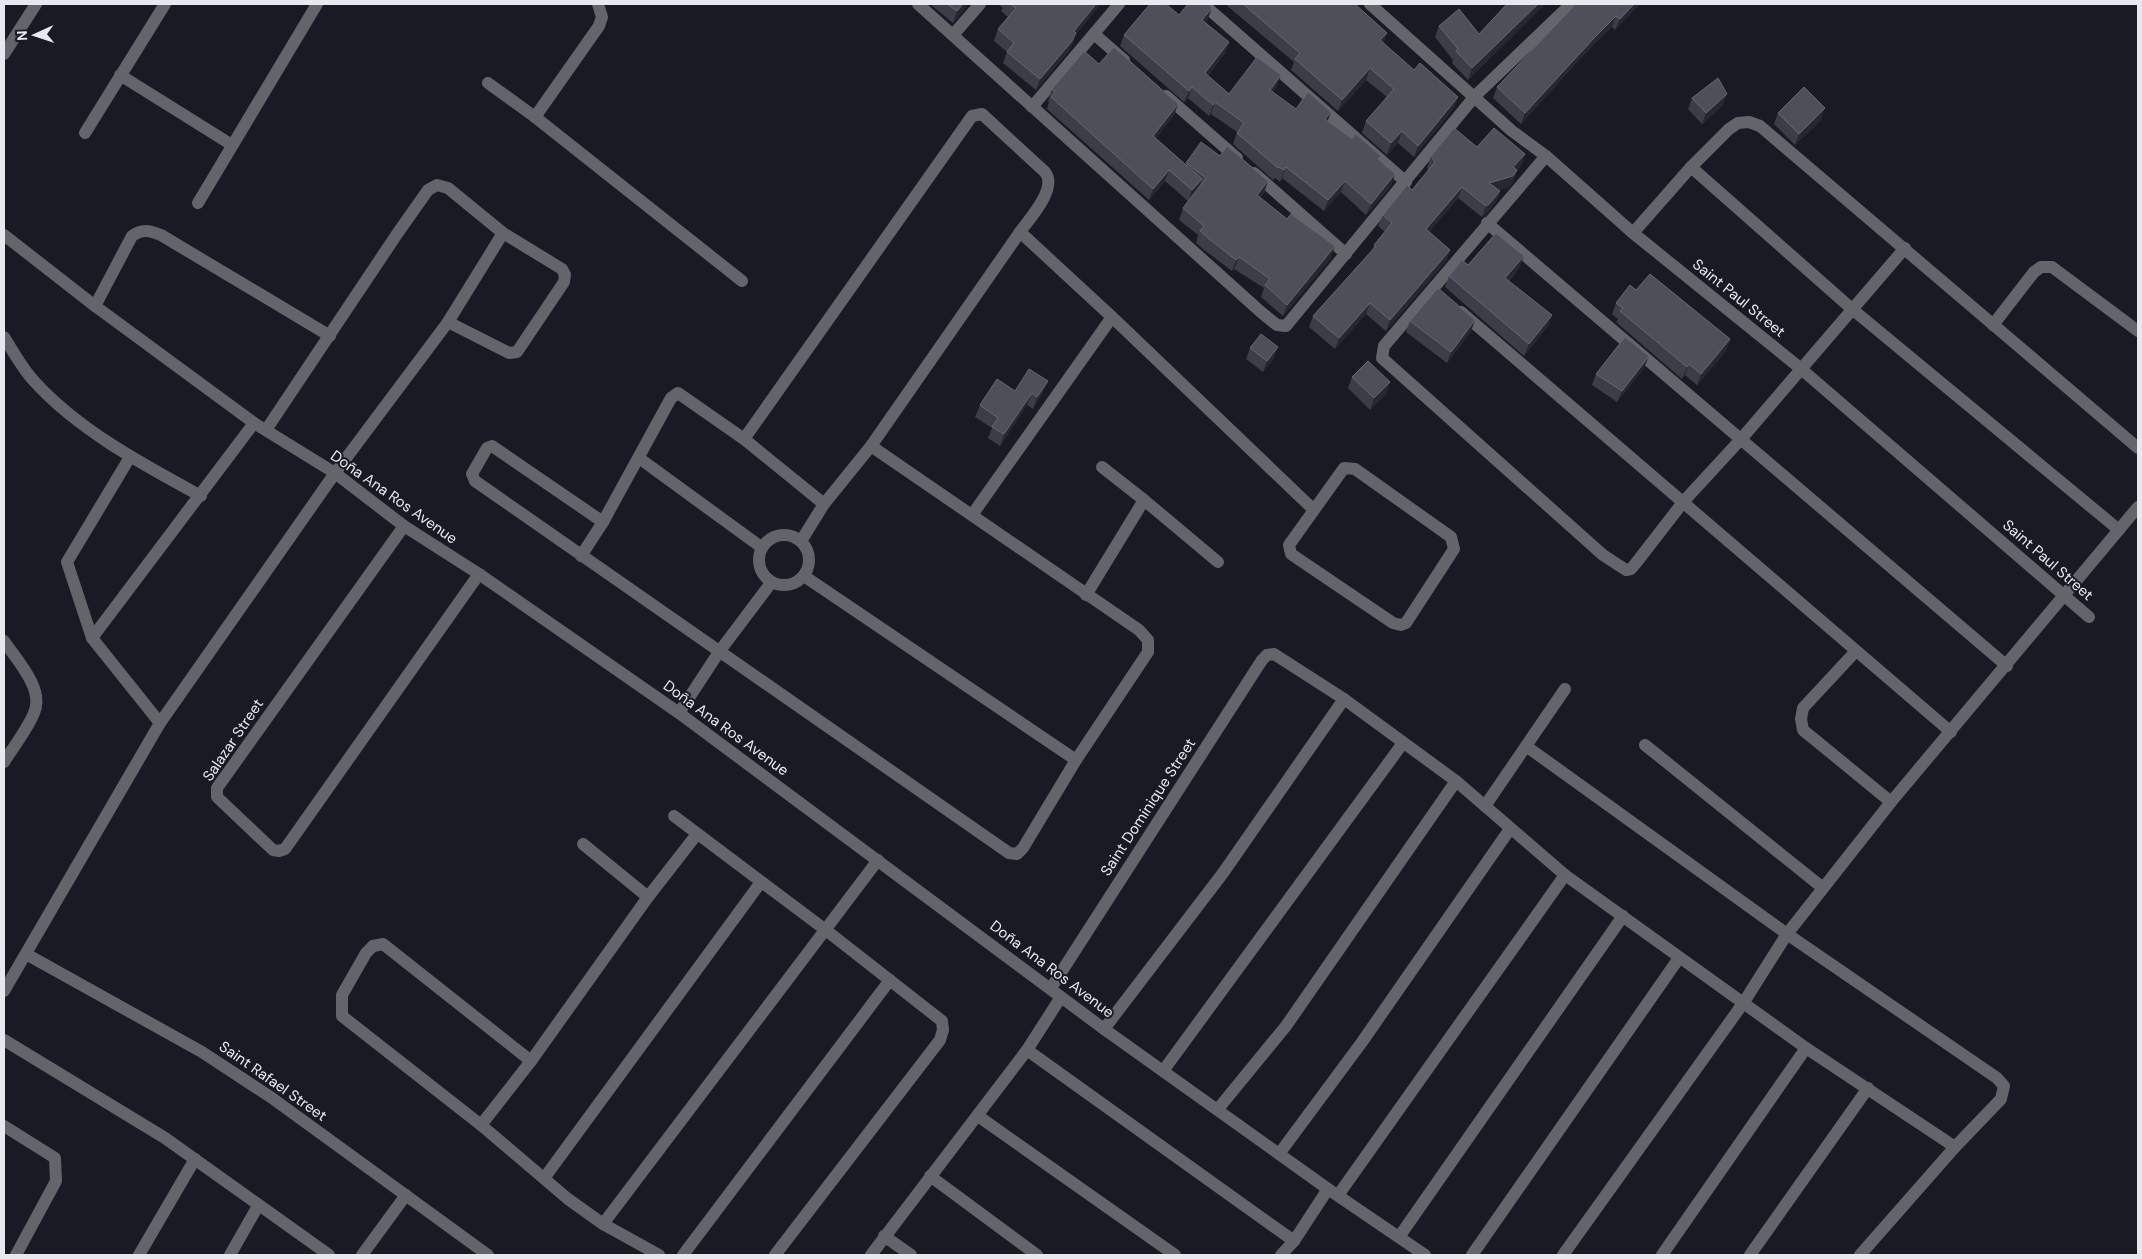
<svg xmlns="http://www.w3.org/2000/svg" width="2142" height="1259" viewBox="0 0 2142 1259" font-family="'DM Sans',sans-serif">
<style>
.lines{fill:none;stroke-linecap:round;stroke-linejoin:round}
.minor{stroke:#64656a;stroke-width:12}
.wall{fill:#3b3d47}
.shaded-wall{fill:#262731}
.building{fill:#4e4f59;stroke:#666870}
.labels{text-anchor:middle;stroke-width:4;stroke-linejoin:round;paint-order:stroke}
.street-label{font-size:15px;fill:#e8e9ef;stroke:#191a23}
</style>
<rect width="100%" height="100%" fill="#191a23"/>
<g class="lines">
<!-- minor -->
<g class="minor">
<path d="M918,4L1262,313L1277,325L1286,326L1475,96L1571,4"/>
<path d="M1203,4L1406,182"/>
<path d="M1370,4L1512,131L1546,156L1633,233L1800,368L2089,617"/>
<path d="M1094,34L1124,60"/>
<path d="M953,35L980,4"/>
<path d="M4,54L36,4"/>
<path d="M120,75L232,145"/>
<path d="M488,83L535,117L742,281"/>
<path d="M1166,96L1237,158"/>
<path d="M1032,107L1119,4"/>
<path d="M535,117L599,26L602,17L598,4"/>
<path d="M85,133L165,4"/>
<path d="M1546,156L1384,346L1382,358L1603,555L1626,570L1631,569L1636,563L1684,501L1742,438L1905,248"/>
<path d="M1691,167L1852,309L2119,530"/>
<path d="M1254,173L1346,254"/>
<path d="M198,203L317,4"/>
<path d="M1487,223L2007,666"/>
<path d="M1633,233L1691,167L1729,129L1738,123L1749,122L1760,126L2138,448"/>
<path d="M4,235L95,306L254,423L335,473L404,526L479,574L679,713L1104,1029L1328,1189L1425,1255"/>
<path d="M95,306L132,236C143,228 150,231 161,235L330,336"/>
<path d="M1461,312L1951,732"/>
<path d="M1993,325L2034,272L2041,267H2052L2138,331"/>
<path d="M4,337C13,351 22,368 34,381C78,430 144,465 201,496"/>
<path d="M266,430L397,234L428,190L437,185L448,188L503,233L562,269L565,275L564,282L517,352L509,353L448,322"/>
<path d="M744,439L972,116L982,114L1045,172C1058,188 1030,218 1020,232L1112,317L1314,510L1344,468L1355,469L1451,537L1454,549L1406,623L1401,625L1393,623L1291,554L1289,545L1314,510"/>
<path d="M130,457L67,562L92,638L160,723"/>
<path d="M639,458L761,547"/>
<path d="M1102,467L1144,500"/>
<path d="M972,515L1112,317"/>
<path d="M603,522L492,446L487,448L472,474L475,481L1009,853L1017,854L1023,848L1076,760L1148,652V640L1139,630L871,446"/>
<path d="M404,526L217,788V797L273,850L279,851L285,849L479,574"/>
<circle cx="784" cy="560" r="25"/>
<path d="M801,541L824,504L871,446L1020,232"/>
<path d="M581,556L603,522L671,398L678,393L744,439L824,504"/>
<path d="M804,576L1076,760"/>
<path d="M1086,595L1144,500L1218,562"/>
<path d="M92,638L254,423"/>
<path d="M4,641C16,659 45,689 34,713C27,730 14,746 4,762"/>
<path d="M1856,651L1803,708L1801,719L1803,730L1891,802"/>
<path d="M679,713L719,652L771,583"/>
<path d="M1645,745L1823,888"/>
<path d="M1526,746L1787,934L1997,1078L2004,1086L2001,1099L1955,1147L1860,1255"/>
<path d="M1485,806L1565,689"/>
<path d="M674,816L827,931L942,1021L943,1030L940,1040L775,1255"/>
<path d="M583,844L648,897"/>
<path d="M26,954L202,1052L272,1098L488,1255"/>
<path d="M1051,988L1262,660L1267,655L1274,654L1344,699L1456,781L1565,875L1806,1048L1955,1147"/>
<path d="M4,991L160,723L335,473L448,322L503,233"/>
<path d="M1104,1029L1223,873L1344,699"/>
<path d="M4,1040L165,1138L329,1255"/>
<path d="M1027,1050L1294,1241"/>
<path d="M531,1061L383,944L373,946L366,953L342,995V1016L481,1125L568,1199L603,1224L659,1255"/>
<path d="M1163,1071L1403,743"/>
<path d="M1218,1109L1286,1026L1456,781"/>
<path d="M978,1116L1175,1255"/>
<path d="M481,1125L531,1061L648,897L697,834"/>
<path d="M4,1126L55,1158L56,1181L16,1255"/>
<path d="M1279,1154L1362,1042L1510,829"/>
<path d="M930,1176L1037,1255"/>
<path d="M545,1177L761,882"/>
<path d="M1339,1194L1565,875"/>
<path d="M603,1224L878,860"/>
<path d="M884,1236L911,1255"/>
<path d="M1399,1237L1623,916"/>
<path d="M139,1255L195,1159"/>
<path d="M230,1255L258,1206"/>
<path d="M362,1255L406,1195"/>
<path d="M683,1255L890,980"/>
<path d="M871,1255L1027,1050L1061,997"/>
<path d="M1281,1255L1294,1241L1328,1189"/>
<path d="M1472,1255L1679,958"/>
<path d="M1563,1255L1744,1002L1787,934L1891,802L2138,507"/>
<path d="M1662,1255L1806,1048"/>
<path d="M1750,1255L1868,1088"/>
</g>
</g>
<!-- wall -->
<g class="wall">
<path d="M930,4H968L953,23Z"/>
<path d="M998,4H1101L1075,35L1072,45L1068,52L1036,90L1003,63L1007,52L994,41L998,29L1008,17L1001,11L1003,8Z"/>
<path d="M1225,4H1355L1387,33L1383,43L1414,70L1458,97L1454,108L1414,157L1398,143L1387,155L1362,133L1366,121L1387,97L1366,80L1338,111L1291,70L1294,62Z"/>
<path d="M1507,4H1545L1468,80L1452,63L1453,60L1435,37L1439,26L1479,34Z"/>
<path d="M1576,4H1639L1638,6L1615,30L1612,27L1590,48L1521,124L1493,98L1497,87Z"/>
<path d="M1179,15L1208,19L1205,23L1229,42L1225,53L1208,76L1229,94L1277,86L1272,92L1296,109L1328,121L1379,160L1395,174L1391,186L1366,215L1341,192L1324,211L1282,178L1280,182L1275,178L1273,180L1233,144L1237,132L1211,114L1209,116L1188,98L1184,102L1120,46L1124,35Z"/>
<path d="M1099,64L1178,104L1174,115L1156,138L1186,165V163L1220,156L1268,181L1264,193L1260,197L1331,258L1283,316L1261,297L1264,288L1234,269L1232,271L1203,249L1196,243L1198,235L1179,220L1183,208L1188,201L1165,181L1149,200L1047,109L1049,102L1048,101L1052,89Z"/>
<path d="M1692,98L1723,105L1702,124L1688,109Z"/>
<path d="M1778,113L1821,120L1795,145L1774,124Z"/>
<path d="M1477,147L1525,154L1521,166L1517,170L1513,182L1508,188L1499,190L1500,191L1496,202L1485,215L1482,217L1458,198L1429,232L1450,250L1446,261L1386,331L1366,314L1335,349L1309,327L1313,316L1372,251L1374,245L1385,232L1378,226L1383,215L1412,190L1429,170L1427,168L1431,156Z"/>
<path d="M1524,256L1519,268L1509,281L1552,315L1548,326L1524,356L1445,287L1449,276L1468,265Z"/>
<path d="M1636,290L1730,339L1726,351L1697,385L1685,375L1682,379L1616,322L1618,319L1612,314L1616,303Z"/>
<path d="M1475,320L1471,331L1447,363L1406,332L1410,321Z"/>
<path d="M1250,348L1274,358L1263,372L1246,359Z"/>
<path d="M1644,368L1617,402L1592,385L1596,374Z"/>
<path d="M1352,377L1390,382L1386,394L1370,410L1348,388Z"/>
<path d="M1015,391L1043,392L1033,409L1027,405L1000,446L988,438L992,428L975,417L980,405Z"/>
</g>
<!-- shaded-wall -->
<g class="shaded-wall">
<path d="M963,4H968L953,23L957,11Z"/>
<path d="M1096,4H1101L1075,35L1072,45L1068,52L1036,90L1040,79L1074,31Z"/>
<path d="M1538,4H1545L1468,80L1472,68Z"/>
<path d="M1634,4H1639L1638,6L1615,30L1620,19Z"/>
<path d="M1212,8L1208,19L1198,32L1202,20Z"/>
<path d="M1616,16L1612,27L1590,48L1521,124L1525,113L1595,37Z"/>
<path d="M1387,33L1382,44L1380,40Z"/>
<path d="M1229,42L1225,53L1201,85L1205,73Z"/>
<path d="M1370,68L1366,80L1338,111L1342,100Z"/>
<path d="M1281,75L1277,86L1265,101L1270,90Z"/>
<path d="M1192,87L1188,98L1184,102L1189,91Z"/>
<path d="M1727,94L1723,105L1702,124L1706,113Z"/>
<path d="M1458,97L1454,108L1414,157L1418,146Z"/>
<path d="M1215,102L1211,114L1209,116L1213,105Z"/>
<path d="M1178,104L1174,115L1149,147L1153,136Z"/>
<path d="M1825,108L1821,120L1795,145L1799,134Z"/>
<path d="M1331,112L1327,123L1325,119Z"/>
<path d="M1402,131L1398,143L1387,155L1391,143Z"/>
<path d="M1525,154L1521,166L1511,177L1517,170L1513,182L1508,188L1485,194L1489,183L1513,167Z"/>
<path d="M1286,167L1282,178L1280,182L1284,170Z"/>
<path d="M1169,170L1165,181L1149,200L1153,189Z"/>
<path d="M1395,174L1391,186L1366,215L1371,204Z"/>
<path d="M1202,179L1198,191L1188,202L1192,190Z"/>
<path d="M1268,181L1264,193L1253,206L1257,195Z"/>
<path d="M1345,181L1341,192L1324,211L1328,200Z"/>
<path d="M1462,187L1458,198L1422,241L1426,229Z"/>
<path d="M1500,191L1496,202L1485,215L1482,217L1486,206Z"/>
<path d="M1335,246L1331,258L1283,316L1287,305Z"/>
<path d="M1450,250L1446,261L1386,331L1390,320Z"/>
<path d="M1524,256L1519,268L1501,289L1505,278Z"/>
<path d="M1239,257L1234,269L1232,271L1236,260Z"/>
<path d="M1370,303L1366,314L1335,349L1339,338Z"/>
<path d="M1552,315L1548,326L1524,356L1529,344Z"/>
<path d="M1475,320L1471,331L1447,363L1451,352Z"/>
<path d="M1730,339L1726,351L1697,385L1701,374Z"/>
<path d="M1278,347L1274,358L1263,372L1267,361Z"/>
<path d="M1649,356L1644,368L1617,402L1622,391Z"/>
<path d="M1689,364L1685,375L1682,379L1687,367Z"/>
<path d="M1048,381L1043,392L1033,409L1037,397Z"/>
<path d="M1390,382L1386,394L1370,410L1374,398Z"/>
<path d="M1032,393L1027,405L1000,446L1004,434Z"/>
</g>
<!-- building -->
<g class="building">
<path d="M947,4H963L957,11Z"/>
<path d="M1010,4H1096L1074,31L1076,33L1072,41L1040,79L1007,52L1014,43L998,29L1016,8Z"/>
<path d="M1150,4H1166L1179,15L1188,4H1208L1212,8L1202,20L1229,42L1205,73L1229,94L1257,57L1281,75L1270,90L1296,109L1308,92L1331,112L1325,119L1352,139L1356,134L1381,156L1378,159L1395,174L1371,204L1345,181L1328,200L1286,167L1284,170L1279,167L1278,168L1237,133L1244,123L1215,102L1213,105L1192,87L1189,91L1124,35Z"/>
<path d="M1243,4H1355L1387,33L1380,40L1414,70L1420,63L1458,97L1418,146L1402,131L1391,143L1366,121L1394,89L1370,68L1342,100L1295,59L1300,53Z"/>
<path d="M1507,4H1538L1472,68L1456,51L1458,49L1439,26L1459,9L1479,34Z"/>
<path d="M1576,4H1634L1620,19L1616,16L1595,37L1525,113L1497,87Z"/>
<path d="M1114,47L1178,104L1153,136L1202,179L1192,190L1169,170L1153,189L1051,97L1055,92L1052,89L1084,51L1099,64Z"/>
<path d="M1718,78L1727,94L1706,113L1692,98Z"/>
<path d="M1804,87L1825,108L1799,134L1778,113Z"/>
<path d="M1454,128L1477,147L1494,128L1525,154L1513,167L1517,170L1513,176L1489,183L1500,191L1489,204L1486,206L1462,187L1426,229L1450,250L1390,320L1370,303L1339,338L1313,316L1376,246L1374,245L1392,223L1383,215L1407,185L1412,190L1435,162L1431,156Z"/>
<path d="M1201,142L1220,156L1227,146L1268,181L1257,195L1287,219L1291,214L1335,246L1287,305L1265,285L1270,279L1239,257L1236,260L1208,238L1200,231L1204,226L1183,208L1206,178L1186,163Z"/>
<path d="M1496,233L1524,256L1505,278L1552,315L1529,344L1449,276L1462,260L1468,265Z"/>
<path d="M1650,274L1730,339L1701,374L1689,364L1687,367L1620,311L1623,308L1616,303L1630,285L1636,290Z"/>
<path d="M1438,288L1475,320L1451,352L1410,321Z"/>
<path d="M1261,334L1278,347L1267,361L1250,348Z"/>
<path d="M1625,337L1649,356L1622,391L1596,374Z"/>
<path d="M1368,361L1390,382L1374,398L1352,377Z"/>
<path d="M1029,369L1048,381L1037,397L1032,393L1004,434L992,427L998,418L980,405L997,379L1015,391Z"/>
</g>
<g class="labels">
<!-- street labels -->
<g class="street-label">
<text transform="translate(1739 298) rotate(39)" y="5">Saint Paul Street</text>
<text transform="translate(394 497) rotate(35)" y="5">Doña Ana Ros Avenue</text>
<text transform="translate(2048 560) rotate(41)" y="5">Saint Paul Street</text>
<text transform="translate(726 728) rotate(36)" y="5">Doña Ana Ros Avenue</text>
<text transform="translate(233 740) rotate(-56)" y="5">Salazar Street</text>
<text transform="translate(1148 807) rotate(-57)" y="5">Saint Dominique Street</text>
<text transform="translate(1052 969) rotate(37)" y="5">Doña Ana Ros Avenue</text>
<text transform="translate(273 1081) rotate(35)" y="5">Saint Rafael Street</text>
</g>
</g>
<!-- border -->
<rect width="2142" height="1259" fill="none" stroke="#e8e9ef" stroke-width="10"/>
<!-- north arrow -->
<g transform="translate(35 35) rotate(267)" stroke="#191a23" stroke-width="4" paint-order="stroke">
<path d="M0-4L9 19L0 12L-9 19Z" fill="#e8e9ef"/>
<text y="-8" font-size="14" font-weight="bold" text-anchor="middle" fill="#e8e9ef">N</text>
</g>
</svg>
